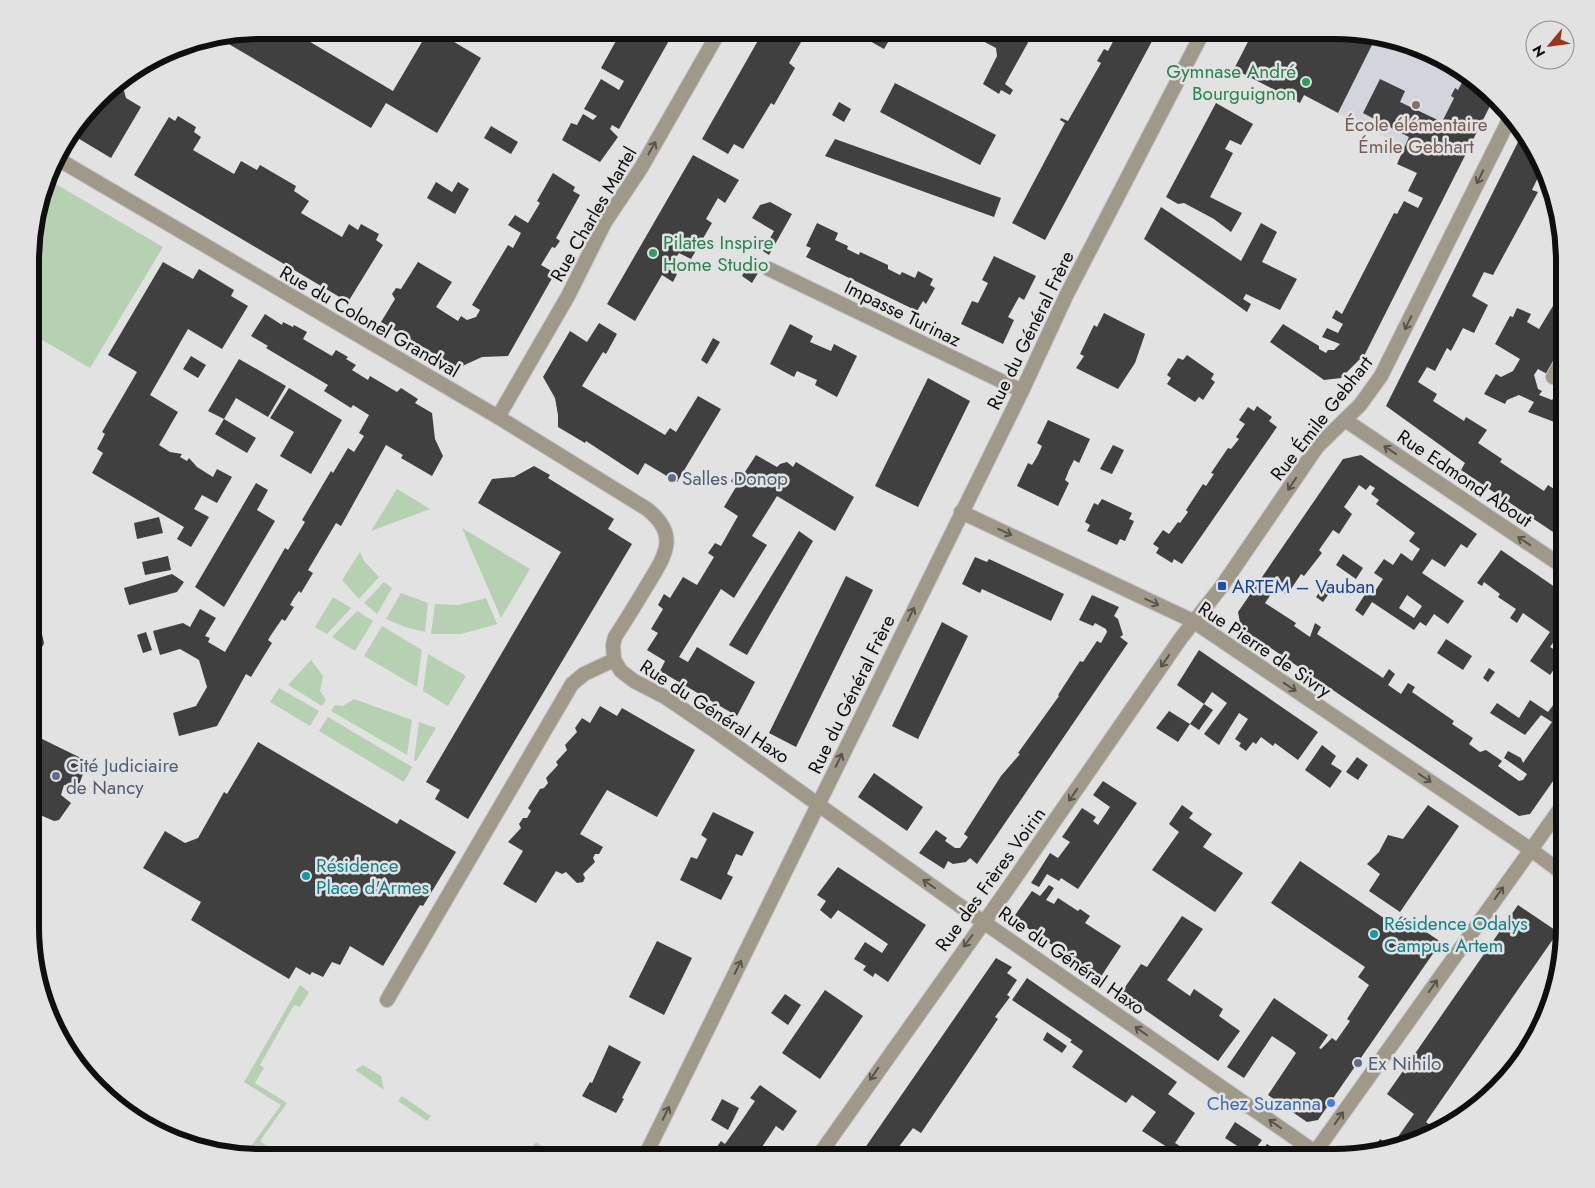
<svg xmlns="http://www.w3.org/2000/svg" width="1595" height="1188" viewBox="0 0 1595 1188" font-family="Jost,sans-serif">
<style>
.built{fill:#d2d5dd}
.green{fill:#b6d1b2}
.building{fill:#414041;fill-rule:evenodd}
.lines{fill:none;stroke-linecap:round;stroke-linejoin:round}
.minor-casing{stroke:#c0c0c1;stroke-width:16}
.tertiary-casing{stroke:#c0c0c1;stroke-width:16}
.minor{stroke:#a09889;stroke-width:14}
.tertiary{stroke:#a09889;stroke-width:14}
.oneway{stroke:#58544c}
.leisure-dot{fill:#2e9e5b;stroke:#e2e2e3;stroke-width:2}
.education-dot{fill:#8d6e63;stroke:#e2e2e3;stroke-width:2}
.service-dot{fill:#5c6f8a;stroke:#e2e2e3;stroke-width:2}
.transit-dot{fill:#1a4fb4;stroke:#e2e2e3;stroke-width:2}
.culture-dot{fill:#0f9aa8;stroke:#e2e2e3;stroke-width:2}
.shop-dot{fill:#3f7fe0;stroke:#e2e2e3;stroke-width:2}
.labels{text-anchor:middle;stroke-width:5;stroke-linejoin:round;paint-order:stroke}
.leisure-label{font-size:19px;fill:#27864d;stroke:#e2e2e3;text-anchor:end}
.education-label{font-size:19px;fill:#785e54;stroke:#e2e2e3}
.street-label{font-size:19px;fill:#0f0f0f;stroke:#e2e2e3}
.service-label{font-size:19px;fill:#4e5e75;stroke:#e2e2e3;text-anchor:start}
.transit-label{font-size:19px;fill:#164399;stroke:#e2e2e3;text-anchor:start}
.culture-label{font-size:19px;fill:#0d838f;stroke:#e2e2e3;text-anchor:start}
.shop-label{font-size:19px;fill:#366cbe;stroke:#e2e2e3;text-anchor:end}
.rim{fill:none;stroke:#0f0f0f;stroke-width:6}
</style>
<rect width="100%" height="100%" fill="#e2e2e3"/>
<!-- built -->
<path class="built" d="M1376,37L1422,47L1486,87L1494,98L1457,173L1338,114Z"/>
<!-- green -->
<g class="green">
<path d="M49,180L163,247L90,368L32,334V230Z"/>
<path d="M397,489L430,509L371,531Z"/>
<path d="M462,528L530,569L501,618Z"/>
<path d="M360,552L364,561L379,577L359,599L342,580Z"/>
<path d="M384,582L392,588L377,614L364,603Z"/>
<path d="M401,593L428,603L425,632L405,627L386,619Z"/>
<path d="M333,597L351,608L327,634L315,627Z"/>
<path d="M486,598L497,624L461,634H431L435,604L459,605Z"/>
<path d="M357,611L373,621L355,651L332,637Z"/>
<path d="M382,626L422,650L417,687L364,656Z"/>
<path d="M428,654L466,676L448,706L423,691Z"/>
<path d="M311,660L323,676L320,691L326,700L322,706L288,685Z"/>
<path d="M279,688L319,711L310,726L270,702Z"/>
<path d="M354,699L412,720L407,755L331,711L335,705L343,706Z"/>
<path d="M328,717L412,767L404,782L319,731Z"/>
<path d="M419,722L436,728L416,761L414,760Z"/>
<path d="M300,985L309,992L300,1007L294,1005L260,1065L264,1068L255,1083L287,1103L260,1141L267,1146L259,1158L243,1157L281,1105L244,1082Z"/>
<path d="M363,1065L381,1076L384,1090L355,1070Z"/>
<path d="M402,1096L431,1116L427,1121L398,1101Z"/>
<path d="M536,1142L557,1158H524Z"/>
</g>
<!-- building -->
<g class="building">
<path d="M261,30H290L393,91L429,30H434L481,58L437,133L386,103L371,128L227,43L230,35Z"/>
<path d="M622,30L633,32L634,30H675L619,129L612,125L610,129L618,137L600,162L562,140L571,123L577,125L583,114L593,120L597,116L584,109L601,79L619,90L624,81L601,68Z"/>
<path d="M764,30H808L789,63L795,68L774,105L771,103L743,149L734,144L728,154L702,139Z"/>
<path d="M874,30H895L884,49L868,40Z"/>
<path d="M962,30H1005L1010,33L1012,30H1035L1005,84L1013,90L1010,95L1001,90L999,94L983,84L997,56L996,48Z"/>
<path d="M1116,30H1158L1045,240L1012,223L1065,123L1060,120L1061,118L1068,121L1101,63L1097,61L1104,49L1108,51L1115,38L1112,37Z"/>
<path d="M1254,30H1349L1376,37L1338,113L1304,95L1300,103L1234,69Z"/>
<path d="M131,74L123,87L126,98L141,107L111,158L71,134L109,87Z"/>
<path d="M1466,75L1486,87L1494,98L1365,354L1341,378L1324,380L1270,342L1283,324L1319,346V349L1326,353L1328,350H1334L1340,344L1322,337L1327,328L1338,333L1343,324L1332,318L1336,310L1342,314L1394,213L1397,214L1404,201L1418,208L1423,198L1408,191L1417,173L1397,164L1409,137L1363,113L1380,79L1405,91L1400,102L1442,122L1454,98L1451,96L1455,88L1458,90Z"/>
<path d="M895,83L996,135L980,165L880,112Z"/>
<path d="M839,102L851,109L844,122L832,115Z"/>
<path d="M1216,103L1253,124L1241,145L1230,140L1225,149L1233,153L1210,197L1242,213L1231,232L1214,219L1184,203L1178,204L1166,197Z"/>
<path d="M178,116L196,127L194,132L201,137L193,150L234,174L241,161L257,170L260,165L296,186L294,191L309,201L301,213L342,237L349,224L358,230L361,224L379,234L376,240L383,245L348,302L134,175L169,117L175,121Z"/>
<path d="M491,126L518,142L511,154L484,138Z"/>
<path d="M1522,134L1541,159L1543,167L1532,190L1538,192L1493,275L1484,272L1472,296L1488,305L1474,333L1463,328L1451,351L1447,348L1435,371L1427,367L1418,382L1437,394L1433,401L1464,421L1466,417L1487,430L1478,443L1502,459L1500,462L1544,491L1548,485L1565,496V540L1464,472L1461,470L1465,463L1386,406Z"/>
<path d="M835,139L1001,198L994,217L825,156Z"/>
<path d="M693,155L739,180L725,203L718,198L706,219L712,223L691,259L679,253L668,269L677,274L673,282L662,275L635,321L607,304Z"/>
<path d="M553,173L575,187L573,191L580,195L556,238L560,241L555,248L552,247L541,265L555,273L508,356L482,357L458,368L381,322L395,299L392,294L396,288L401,289L418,262L452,282L436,307L458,321L461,316L467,320L476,317L480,310L472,305L508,245L513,248L521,233L508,225L515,215L528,223L540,203L537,201Z"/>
<path d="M436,182L452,192L458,182L469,189L455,214L427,198Z"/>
<path d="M770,202L792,214L769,255L763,251L774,231L752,218L760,205Z"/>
<path d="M1161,207L1241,261L1261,223L1277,232L1262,262L1297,279L1280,310L1246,294L1243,299L1251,304L1247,312L1144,239Z"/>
<path d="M817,223L838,233L835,240L848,246L847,249L859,255L860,252L888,265V269L900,275L902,272L915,278L918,271L933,279L930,285L935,288L926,304L923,301L917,311L806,257L811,248L806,246Z"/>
<path d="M994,256L1036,276L1024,300L1019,297L1008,317L1014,320L1003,344L961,324L972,301L978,303L988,283L982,280Z"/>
<path d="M163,262L193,279L199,269L234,290L231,296L248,306L222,349L188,329L150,395L178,412L159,445L170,452L182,454L180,457L187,461L189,458L197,467L213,477L217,469L232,477L217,503L202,495L194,509L209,517L191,547L177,539L184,527L92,473L103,453L97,449L105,434L102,432L137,372L108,355Z"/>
<path d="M747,267L758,273L752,283L742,276Z"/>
<path d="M1565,286V344L1547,374L1538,369L1534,375L1538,389L1542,391L1539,395L1552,400L1565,382V426L1528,412L1534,402L1519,395L1507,400L1505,404L1484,394L1496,374L1501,377L1513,371L1520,359L1495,344L1510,316L1513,317L1517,308L1531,314L1527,322L1539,329Z"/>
<path d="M1104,313L1145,334L1135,363L1118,389L1076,368L1084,356L1080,354L1094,325L1097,327Z"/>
<path d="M265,314L282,325L283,322L293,327L294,325L307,332L303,339L332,356L336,350L348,357L346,359L356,365L352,370L368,380L370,376L397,392L401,388L418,399L415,403L432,413L435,439L443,456L432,476L401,458L403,455L386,445L341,526L336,523L308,570L313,573L301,593L299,591L294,598L290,605L294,607L285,621L282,619L271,635L268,640L272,643L262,659L251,677L246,674L217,726L179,736L173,713L196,706L207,687L199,660L180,649L160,655L153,631L183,623L190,627L200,609L216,618L205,636L210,638L208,642L225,652L285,548L288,550L305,522L302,520L331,471L333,473L348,448L354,452L364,436L359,433L369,415L353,405L351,408L324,391L328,385L266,348L268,346L251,336Z"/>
<path d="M599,323L617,334L606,354L603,352L582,386L665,435L670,428L676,432L698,396L721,409L677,482L645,463L638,475L586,441L585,443L558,427V415L555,398L543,377L570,331L587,342Z"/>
<path d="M790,324L813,336L810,342L831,351L834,344L857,356L837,397L815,385L817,380L797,371L794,377L770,364Z"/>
<path d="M713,338L720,342L707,364L701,360Z"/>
<path d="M1187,355L1214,374L1211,379L1215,382L1203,400L1199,397L1195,402L1167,384L1171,378L1167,375L1178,358L1183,360Z"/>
<path d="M191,356L206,365L198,378L183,369Z"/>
<path d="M239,359L286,386L268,417L236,398L224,419L208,411Z"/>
<path d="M928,378L970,401L918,507L875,486Z"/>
<path d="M289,388L342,420L311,474L280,456L294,432L270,418Z"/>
<path d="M1257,406L1272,417L1269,421L1277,427L1182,564L1174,559L1172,563L1156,553L1159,548L1153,544L1163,530L1169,534L1178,522L1180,523L1188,512L1186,510L1203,484L1206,486L1214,474L1211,473L1228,448L1231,449L1239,439L1236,437L1245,424L1239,420L1248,407L1254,411Z"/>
<path d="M224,419L256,438L247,453L215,434Z"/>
<path d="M1048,420L1090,439L1079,463L1074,460L1069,470L1065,480L1069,483L1058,506L1017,486L1028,463L1032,465L1038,455L1042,446L1037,443Z"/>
<path d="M1113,445L1124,450L1112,474L1100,469Z"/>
<path d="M756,455L777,467L780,464L787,462L793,467L796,462L854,497L835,531L777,496L752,536L767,545L734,598L721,589L679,657L688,662L697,647L755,682L737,716L660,671L665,661L647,650L658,633L651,629L663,609L658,605L664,594L670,598L683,577L697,585L714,557L708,553L715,543L721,546L738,516L724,507L736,487L731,481L736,473L743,475Z"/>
<path d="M1361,455L1477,534L1467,548L1461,544L1445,567L1432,559L1422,573L1464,601L1448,624L1434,614L1426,626L1420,622L1414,630L1372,602L1363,616L1355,610L1369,588L1375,591L1383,579L1374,573L1384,559L1393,565L1401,553L1412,561L1420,549L1409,541L1415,533L1376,504L1379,500L1371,494L1375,488L1370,485L1366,490L1359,485L1344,507L1352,514L1339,534L1333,530L1319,550L1322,553L1304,576L1301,574L1287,595L1276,587L1265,603L1296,623L1294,626L1310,637L1315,623L1321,627L1317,634L1383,678L1389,669L1395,674L1388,685L1401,694L1408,683L1415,687L1412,692L1454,721L1452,724L1473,738L1469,744L1480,752L1486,750L1502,761L1498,766L1519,781L1523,780L1527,774L1504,758L1508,751L1521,758L1523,763L1552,722L1541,715L1525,735L1490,713L1497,703L1519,718L1530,700L1548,712L1554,704L1560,707L1565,700V764L1530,814L1519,816L1241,628L1238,612L1343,459ZM1407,595L1422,606L1414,618L1399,608Z"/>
<path d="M534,466L550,475L548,478L614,519L608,529L632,544L468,819L435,799L440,790L426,782L561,552L478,503L492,479L514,477Z"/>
<path d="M256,483L268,490L257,510L275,521L224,607L195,587Z"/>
<path d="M1102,499L1132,513L1129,519L1134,521L1125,541L1120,539L1117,545L1087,531L1090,525L1085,522L1094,503L1098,505Z"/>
<path d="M159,517L163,533L137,539L134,523Z"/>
<path d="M799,531L813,541L747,655L729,645Z"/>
<path d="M1501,550L1565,594V636L1560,633L1550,647L1564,655L1550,675L1530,661L1550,632L1523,613L1517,623L1510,618L1516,609L1498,597L1500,594L1484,582L1482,586L1477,583Z"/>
<path d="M1343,554L1363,568L1356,579L1336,565Z"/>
<path d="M168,556L171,570L145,575L142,562Z"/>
<path d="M975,557L987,562L989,559L1064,594L1051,621L982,589L980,593L962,584Z"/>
<path d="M172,574L184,582L177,592L129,605L124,588Z"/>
<path d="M846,576L873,590L796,747L769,733Z"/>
<path d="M1321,590L1328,595L1323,602L1316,597Z"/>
<path d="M1092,595L1119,607L1114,616L1118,619L1123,635L1120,637L1128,643L977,864L970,858L966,862L953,864L948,861L944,869L919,853L936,830L947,838L945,841L955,848H960L968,837L964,834L1001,776L1020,754L1018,753L1059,696L1058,695L1080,661L1083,662L1097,641L1101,643L1107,632L1106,629L1095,623L1093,626L1079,620Z"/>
<path d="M942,622L968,636L918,739L892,726Z"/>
<path d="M31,627L42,634L44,643L31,673Z"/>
<path d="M146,632L152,650L143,653L137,635Z"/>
<path d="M1446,639L1472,656L1463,670L1437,653Z"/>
<path d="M1199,650L1318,732L1298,760L1275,743L1273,746L1261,737L1256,744L1253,742L1246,751L1239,746L1241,743L1235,739L1248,719L1239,713L1219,745L1204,734L1227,703L1212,692L1204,704L1177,685Z"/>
<path d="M1489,668L1495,672L1488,682L1483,678Z"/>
<path d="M1561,674L1565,677V696L1557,691L1562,683L1558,680Z"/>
<path d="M1204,704L1213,710L1199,730L1190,724Z"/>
<path d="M600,706L617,716L622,708L695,750L657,817L607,790L580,834L603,847L599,854H595L593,858L595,862L583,874L585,878L583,882L577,883L566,872L562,874L556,871L536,903L503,884L523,851L508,842L521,828L519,824L523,818H527L531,811L528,808L540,789L544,788L548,783L546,778L558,765L556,762L567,750L565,745L577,732L575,728L582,718L590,723Z"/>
<path d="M1169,711L1190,724L1178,742L1156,728Z"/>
<path d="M31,736L34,739L36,736L83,759L85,768L78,788L64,785L61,795L71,803L59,820L54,821L31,811Z"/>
<path d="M258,742L397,824L400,819L456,852L423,906L420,905L383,966L350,946L340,965L332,962L323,977L312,972L310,975L296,967L289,979L191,920L201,902L143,868L165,831L185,843L198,838L224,792L227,794Z"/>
<path d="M1322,745L1336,756L1331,764L1342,771L1330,788L1305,770Z"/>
<path d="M1357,757L1368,765L1358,780L1346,772Z"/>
<path d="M874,773L923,807L907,831L858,797Z"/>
<path d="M1103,781L1137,803L1078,889L1061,878L1059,881L1047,874L1039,887L1031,883L1050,853L1058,858L1070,842L1062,837L1082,808L1096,817L1093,821L1098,825L1110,807L1093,795Z"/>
<path d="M1182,805L1193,813L1189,818L1212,834L1203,847L1243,873L1215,912L1152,870L1179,832L1169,824Z"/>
<path d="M1428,805L1459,826L1400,912L1369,891L1380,874L1367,864L1379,852L1388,835L1403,839Z"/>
<path d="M713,812L754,832L742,856L736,854L727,874L733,877L721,900L680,880L691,857L697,859L707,839L701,835Z"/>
<path d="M1300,861L1397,927L1404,917L1441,942L1318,1120L1307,1122L1268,1095L1296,1053L1293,1050L1272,1036L1244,1078L1227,1067L1274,998L1328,1035L1319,1048L1321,1049L1332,1038L1336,1041L1350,1021L1347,1019L1369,985L1358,977L1365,967L1271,903Z"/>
<path d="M838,867L926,925L888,982L875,973L873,977L863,970L866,966L854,959L865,942L882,953L888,944L838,910L831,919L820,910L826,901L817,895Z"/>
<path d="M1049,885L1054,888L1046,900L1054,904L1058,898L1078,911L1080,909L1090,916L1085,923L1121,946L1100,978L1013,918L1032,891L1040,896Z"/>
<path d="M1518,905L1558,932L1426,1122L1430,1125L1421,1138L1398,1143L1395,1141L1414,1114L1387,1094Z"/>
<path d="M1182,916L1203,929L1167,980L1190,996L1194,989L1223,1009L1219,1016L1240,1031L1218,1061L1121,993L1141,964L1147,967Z"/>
<path d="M657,941L692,958L664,1015L629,997Z"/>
<path d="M996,958L1012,967L1007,973L1017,980L1007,995L1010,997L995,1017L998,1019L921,1133L913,1128L898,1148L908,1155L906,1158H858Z"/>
<path d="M1027,978L1177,1082L1168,1094L1195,1113L1175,1143L1198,1158H1164L1170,1149L1142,1131L1156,1112L1132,1095L1126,1103L1072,1067L1083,1051L1070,1042L1072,1040L1012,1000Z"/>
<path d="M825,990L863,1016L820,1079L782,1053Z"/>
<path d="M785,994L801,1005L788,1025L771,1013Z"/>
<path d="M1047,1032L1067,1046L1062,1053L1043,1040Z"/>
<path d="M609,1045L641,1062L622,1098L624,1099L616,1113L582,1096L590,1082L592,1083Z"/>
<path d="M760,1085L797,1111L783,1131L776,1126L756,1156L759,1158H718L712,1154L721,1141L725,1144L740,1123L755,1101L750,1098Z"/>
<path d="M722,1099L739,1108L728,1130L711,1120Z"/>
<path d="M1235,1122L1262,1140L1251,1155L1225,1138Z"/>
<path d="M1380,1139L1389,1145L1374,1149Z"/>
<path d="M1267,1144L1285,1156V1158H1257Z"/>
<path d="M1028,1149L1040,1158H1011L1016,1151L1023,1157Z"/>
</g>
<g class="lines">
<defs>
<g id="minor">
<path d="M56,158L498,417L647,509C681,536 664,557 646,587C636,604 626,620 615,637L613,645L614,660L584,674L572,684L387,1000"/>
<path d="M769,269L1022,391"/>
<path d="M1553,377L1565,356"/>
<path d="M498,417L568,296L605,222L641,168L720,30"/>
<path d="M1345,420L1565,568"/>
<path d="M961,512L1193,621L1530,849"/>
<path d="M614,660L621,671L634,681L665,697L718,733L956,903L1315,1152"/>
<path d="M647,1158L648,1150L1022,391L1067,294L1204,30"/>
</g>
<g id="tertiary">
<path d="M1530,849L1565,875"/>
<path d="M817,1158L1004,894L1181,638L1222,586L1317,447L1360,405L1381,376L1510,118"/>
<path d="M1311,1158L1565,802"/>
</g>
</defs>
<!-- minor casing -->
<use href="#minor" class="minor-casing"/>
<!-- tertiary casing -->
<use href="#tertiary" class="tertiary-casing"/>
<!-- minor -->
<use href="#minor" class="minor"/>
<!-- tertiary -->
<use href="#tertiary" class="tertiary"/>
</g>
<!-- one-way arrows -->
<defs><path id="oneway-shaft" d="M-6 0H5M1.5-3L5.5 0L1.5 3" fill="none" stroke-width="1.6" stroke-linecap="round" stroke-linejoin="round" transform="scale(1.25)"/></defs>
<g class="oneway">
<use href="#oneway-shaft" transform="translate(652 148) rotate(-60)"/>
<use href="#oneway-shaft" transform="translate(1480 177) rotate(116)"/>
<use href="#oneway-shaft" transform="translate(1408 323) rotate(116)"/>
<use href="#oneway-shaft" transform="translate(1390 450) rotate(-146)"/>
<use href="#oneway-shaft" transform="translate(1292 484) rotate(124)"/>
<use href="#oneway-shaft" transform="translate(1005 532) rotate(25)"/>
<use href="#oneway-shaft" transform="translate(1524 541) rotate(-146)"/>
<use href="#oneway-shaft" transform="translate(1152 602) rotate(25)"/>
<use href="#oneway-shaft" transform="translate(911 614) rotate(-64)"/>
<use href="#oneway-shaft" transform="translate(1165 661) rotate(125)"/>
<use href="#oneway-shaft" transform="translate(1290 687) rotate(34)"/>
<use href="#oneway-shaft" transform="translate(839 760) rotate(-64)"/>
<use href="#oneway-shaft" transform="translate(1425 778) rotate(34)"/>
<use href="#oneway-shaft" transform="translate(1073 795) rotate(125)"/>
<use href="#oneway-shaft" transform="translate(929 884) rotate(-145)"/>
<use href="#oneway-shaft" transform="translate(1499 893) rotate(-55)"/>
<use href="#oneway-shaft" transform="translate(968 941) rotate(127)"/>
<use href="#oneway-shaft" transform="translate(738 967) rotate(-64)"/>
<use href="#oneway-shaft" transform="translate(1433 986) rotate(-55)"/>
<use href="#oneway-shaft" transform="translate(1141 1031) rotate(-145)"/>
<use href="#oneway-shaft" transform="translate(874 1074) rotate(125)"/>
<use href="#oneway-shaft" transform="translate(666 1113) rotate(-64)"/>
<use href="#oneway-shaft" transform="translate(1339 1118) rotate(-55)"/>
<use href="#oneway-shaft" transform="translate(1275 1124) rotate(-145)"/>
</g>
<!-- markers -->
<g class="leisure-dot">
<circle cx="1306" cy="82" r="5"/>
<circle cx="653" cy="253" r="5"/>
</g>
<circle class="education-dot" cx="1416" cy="105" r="5"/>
<g class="service-dot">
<circle cx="672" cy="478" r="5"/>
<circle cx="56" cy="776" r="5"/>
<circle cx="1358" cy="1063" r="5"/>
</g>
<rect class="transit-dot" x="1217" y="581" width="10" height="10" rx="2.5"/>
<g class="culture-dot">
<circle cx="306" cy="876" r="5"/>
<circle cx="1374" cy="934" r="5"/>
</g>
<circle class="shop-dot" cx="1331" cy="1103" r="5"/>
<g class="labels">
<!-- leisure labels -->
<g class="leisure-label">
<text x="1296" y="78">Gymnase André<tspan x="1296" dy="22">Bourguignon</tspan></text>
<text x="663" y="249" text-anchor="start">Pilates Inspire<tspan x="663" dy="22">Home Studio</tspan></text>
</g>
<!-- education labels -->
<g class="education-label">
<text x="1416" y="131">École élémentaire<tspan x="1416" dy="22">Émile Gebhart</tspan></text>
</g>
<!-- street labels -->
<g class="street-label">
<text transform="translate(593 214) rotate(-60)" y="7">Rue Charles Martel</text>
<text transform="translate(903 313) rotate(26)" y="7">Impasse Turinaz</text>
<text transform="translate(370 321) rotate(30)" y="7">Rue du Colonel Grandval</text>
<text transform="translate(1030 330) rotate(-64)" y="7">Rue du Général Frère</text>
<text transform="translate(1321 418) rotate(-52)" y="7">Rue Émile Gebhart</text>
<text transform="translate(1465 478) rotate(34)" y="7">Rue Edmond About</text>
<text transform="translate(1265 649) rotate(34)" y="7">Rue Pierre de Sivry</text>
<text transform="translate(851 694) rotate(-64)" y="7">Rue du Général Frère</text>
<text transform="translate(715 711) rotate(33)" y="7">Rue du Général Haxo</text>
<text transform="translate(990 879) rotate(-54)" y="7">Rue des Frères Voirin</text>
<text transform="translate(1072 960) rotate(35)" y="7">Rue du Général Haxo</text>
</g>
<!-- service labels -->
<g class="service-label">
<text x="682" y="485">Salles Donop</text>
<text x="66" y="772">Cité Judiciaire<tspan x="66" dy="22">de Nancy</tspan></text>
<text x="1368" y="1070">Ex Nihilo</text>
</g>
<!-- transit labels -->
<g class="transit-label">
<text x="1232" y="593">ARTEM – Vauban</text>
</g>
<!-- culture labels -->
<g class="culture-label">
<text x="316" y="872">Résidence<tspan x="316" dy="22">Place d'Armes</tspan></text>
<text x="1384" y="930">Résidence Odalys<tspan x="1384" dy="22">Campus Artem</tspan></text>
</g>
<!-- shop labels -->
<g class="shop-label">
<text x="1321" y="1110">Chez Suzanna</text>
</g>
</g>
<!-- crop -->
<path d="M0 0H1595V1188H0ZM261 39H1334A222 222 0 0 1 1556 261V927A222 222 0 0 1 1334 1149H261A222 222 0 0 1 39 927V261A222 222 0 0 1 261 39Z" fill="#e2e2e3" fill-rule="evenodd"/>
<path class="rim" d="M261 39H1334A222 222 0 0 1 1556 261V927A222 222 0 0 1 1334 1149H261A222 222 0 0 1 39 927V261A222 222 0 0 1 261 39Z"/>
<!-- north arrow -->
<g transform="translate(1550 45) rotate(241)"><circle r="24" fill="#e2e2e3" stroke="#8e8e8e"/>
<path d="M0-4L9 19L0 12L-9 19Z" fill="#9d3519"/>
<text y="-8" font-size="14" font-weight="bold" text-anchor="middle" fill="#0f0f0f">N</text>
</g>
</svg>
